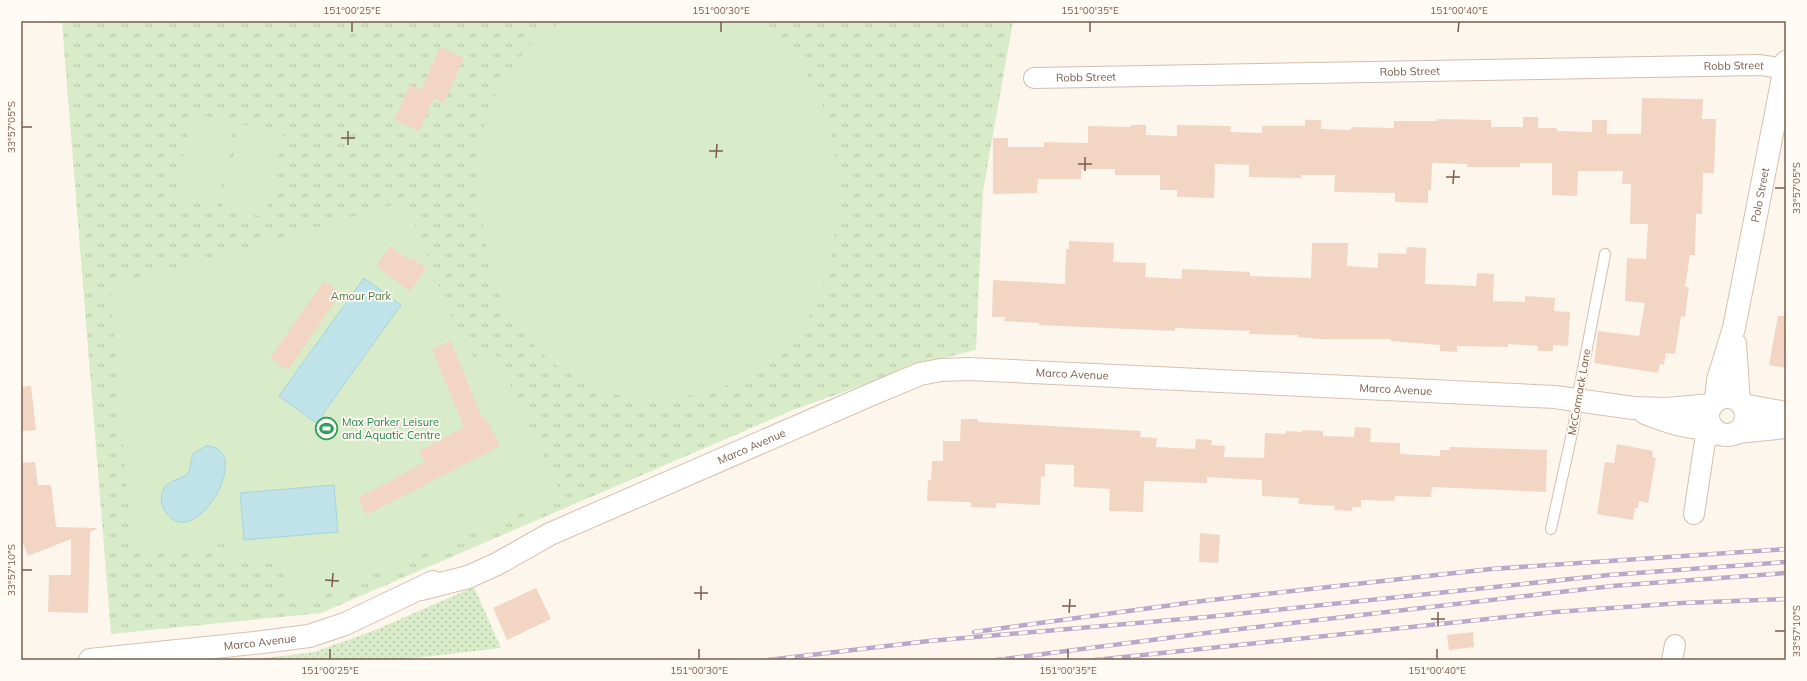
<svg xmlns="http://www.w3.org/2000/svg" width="1807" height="681" viewBox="0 0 1807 681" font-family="Mulish,sans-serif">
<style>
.grass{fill:url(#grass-dots)}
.park{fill:url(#park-tufts)}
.pitch{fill:#d8ecc9}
.water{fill:#bfe3e8;stroke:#a5d3da}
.building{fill:#f3d5c3}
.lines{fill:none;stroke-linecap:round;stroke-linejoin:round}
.lane-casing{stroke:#d1beb0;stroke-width:12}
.street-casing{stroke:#d1beb0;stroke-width:22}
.secondary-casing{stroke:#d6c0b0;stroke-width:24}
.lane{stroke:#fff;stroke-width:10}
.street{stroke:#fff;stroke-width:20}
.secondary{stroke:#fff;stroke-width:22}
.rail-casing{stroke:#b9a8c9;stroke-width:4.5}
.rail{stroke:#fffaf3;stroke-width:3;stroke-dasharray:9;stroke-linecap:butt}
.ticks{fill:none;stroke:#7a5c4d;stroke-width:1.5}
.labels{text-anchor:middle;stroke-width:3.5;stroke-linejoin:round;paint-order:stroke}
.street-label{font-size:11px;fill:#7a5c4d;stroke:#fffaf3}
.park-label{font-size:11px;fill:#537a41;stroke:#fffaf3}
.leisure-label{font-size:11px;fill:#27864d;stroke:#fffaf3;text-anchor:start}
.neatline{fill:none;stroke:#7a5c4d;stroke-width:1.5}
.ticks-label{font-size:10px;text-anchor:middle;fill:#7a5c4d}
</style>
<defs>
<pattern id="grass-dots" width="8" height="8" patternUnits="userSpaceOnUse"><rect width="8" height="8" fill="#d8ecc9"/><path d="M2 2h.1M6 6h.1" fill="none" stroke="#b4c2a5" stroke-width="1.8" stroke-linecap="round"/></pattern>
<pattern id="park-tufts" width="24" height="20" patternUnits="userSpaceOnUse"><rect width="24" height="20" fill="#d8ecc9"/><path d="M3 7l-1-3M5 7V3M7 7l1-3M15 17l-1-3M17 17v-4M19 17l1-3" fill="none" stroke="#b4c2a5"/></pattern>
</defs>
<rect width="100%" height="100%" fill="#fdf6ec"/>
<!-- grass -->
<path class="grass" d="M474,587L501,648L398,660H247L314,652L373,631Z"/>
<!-- park -->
<path class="park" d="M89,21H1013L983,191L976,350L928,362L793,410L321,613L111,634L62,23Z"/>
<!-- pitch -->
<g class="pitch">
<path d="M563,21C610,21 656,21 703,21C716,21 739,18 751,22C763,27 775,38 784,48C802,65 815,85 824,108C843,159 842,254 816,303C794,347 755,380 707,392C685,397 664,401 641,399C573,392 511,340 492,274C485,251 482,226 481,202C479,182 478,162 481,142C488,93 520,45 563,21Z"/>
<path d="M192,113L235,122L217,206L174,197Z"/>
<path d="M240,124L283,133L265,217L222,208Z"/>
<path d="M406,201L460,339L465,337L475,360L495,352L563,496L296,606L280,566L256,561L227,564L226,544L132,553L110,288Z"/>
</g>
<!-- water -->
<g class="water">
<path d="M364,278L401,305L322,415L325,418L319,425L279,396Z"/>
<path d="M206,446C257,447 194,557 165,511C160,504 160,494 165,487C171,479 182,480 188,473C192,467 190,459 194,453Z"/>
<path d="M334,485L338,532L244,540L240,493Z"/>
</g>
<!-- building -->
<g class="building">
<path d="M440,47L464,58L444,103L434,98L419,131L394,120L410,85L421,90Z"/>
<path d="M1642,98L1703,99L1702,119H1716L1714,173H1703L1702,214H1696L1695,255H1690L1685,287H1689L1685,317L1681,316L1675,354L1666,353L1664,365L1660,364L1658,373L1594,363L1598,331L1639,336L1645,303L1625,301L1627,258L1646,259L1648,224H1630L1631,184H1622L1623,171H1578L1577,196L1552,195V163H1520V167H1467V164L1432,163L1431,190H1428V203L1395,202V193L1334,192L1335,175H1301V178L1249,177V165L1215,164L1214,198L1177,197V190H1160V175H1115V169H1081V179H1038L1037,193L993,194V138H1008V147H1044V142L1088,143V126L1131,127V125H1146V135L1177,136V125L1231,126L1230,132L1262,133V126H1305V120H1321V129L1351,130V127L1394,128V121H1437V119L1491,120V127H1523V117H1538V128H1557V131L1592,132V120H1607V134H1641Z"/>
<path d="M1069,241L1114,243L1113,262L1146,263L1145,277L1182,279V269L1250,272V276L1311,278L1312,243H1348L1347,266L1378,268V253L1406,254L1407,247L1426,248L1425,284L1476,286L1477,273L1494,274L1493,301L1525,302V296L1555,298L1554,311L1570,312L1568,346L1553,345V351H1538V346L1508,344V347L1457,346V352L1440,351V345L1391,341V339H1320L1298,337V335L1249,334L1250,331L1175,328V331L1039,325V323L1004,321L1005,317H992L993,280L1065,284L1066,249H1069Z"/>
<path d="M390,246L409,260L411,257L426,269L410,291L376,266Z"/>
<path d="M324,281L341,293L288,370L270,358Z"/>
<path d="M1778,316H1786V368L1769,365Z"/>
<path d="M451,341L482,418L484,416L500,446L366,515L358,498L425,462L419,451L464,427L432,349Z"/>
<path d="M31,386L36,430L21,431V387Z"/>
<path d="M961,419H978V422L1141,431L1140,437L1157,438L1156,447L1195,449L1196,439L1212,440L1211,445L1225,446L1224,457L1264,458L1265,433L1286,434V431L1302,432V430L1323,431V436L1354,437L1355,427L1371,428L1370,442L1400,443V454L1440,456V450H1450V447L1547,450L1546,492L1432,487L1431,497L1395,496L1394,501L1361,500V507H1352V511L1334,510L1335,506L1298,504L1299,498L1262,496V480L1207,477V483L1144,481L1143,512L1109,511L1110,489L1074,487V465L1045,464V477L1041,476L1040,505L996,503V508L971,507V502L927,501L928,480H931L932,461H943V441H960Z"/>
<path d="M1617,444L1653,451L1652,457L1656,458L1648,503L1639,501L1638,508H1635L1633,520L1597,514L1605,462L1614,463Z"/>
<path d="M35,462L38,485H51L56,527L98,528L90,532L88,613L48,612L49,575H71V539L28,556L21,538V463Z"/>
<path d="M1200,533L1220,535L1218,563L1199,562Z"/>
<path d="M536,588L551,619L507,640L493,608Z"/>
<path d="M1473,632L1474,647L1449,650L1447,635Z"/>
</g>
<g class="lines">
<defs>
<path id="lane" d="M1551,529L1574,424L1577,400L1605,254"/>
<g id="street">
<path id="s1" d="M1034,78L1760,65L1785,69"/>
<path d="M1694,514L1705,441L1717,431"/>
<path d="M1672,660L1675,645"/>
</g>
<g id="secondary">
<path d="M1735,344L1739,401"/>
<circle cx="1727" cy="416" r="19"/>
<path id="s2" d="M1716,401L1718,380L1734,328L1786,62"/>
<path d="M1743,405L1786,413"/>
<path d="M1645,413C1668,422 1688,429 1713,428"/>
<path d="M1737,432L1786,427"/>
<path id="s3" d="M421,589L468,577L497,564L550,534L870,395L920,374L941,370L969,369L1555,397L1633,408L1666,409L1712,405"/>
<path id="s4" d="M90,660L263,642L309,636L345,624L433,582"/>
</g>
</defs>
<!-- lane casing -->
<use href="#lane" class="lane-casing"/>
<!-- street casing -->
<use href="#street" class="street-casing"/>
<!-- secondary casing -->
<use href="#secondary" class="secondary-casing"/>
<!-- lane -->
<use href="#lane" class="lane"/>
<!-- street -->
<use href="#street" class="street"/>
<!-- secondary -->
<use href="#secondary" class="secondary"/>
<defs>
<g id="rail">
<path d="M974,632L1202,601L1491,569L1786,549"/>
<path d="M768,660L929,641L1207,617L1609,575L1786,562"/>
<path d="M997,660L1206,633L1612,586L1786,573"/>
<path d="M1095,660L1555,612L1682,603L1786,599"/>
</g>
</defs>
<!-- rail casing -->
<use href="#rail" class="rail-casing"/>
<!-- rail -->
<use href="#rail" class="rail"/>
</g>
<!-- ticks -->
<path class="ticks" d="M352,32V22M721,32V22M1090,32V22M1458,32L1459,22M22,127H32M341,138H355M348,145V131M709,151H723M716,158L717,144M1078,164H1092M1085,171V157M1446,177H1460M1453,184L1454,170M1775,188H1785M22,570H32M325,580L339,581M332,587L333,573M694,593H708M701,600V586M1062,606H1076M1069,613L1070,599M1431,619H1445M1438,626V612M1775,631H1785M330,659V649M699,659V649M1068,659V649M1437,659V649"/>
<!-- icons -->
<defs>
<symbol id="stadium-ring" viewBox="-11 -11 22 22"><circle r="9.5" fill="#fffaf3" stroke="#2e9e5b" stroke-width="1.5"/><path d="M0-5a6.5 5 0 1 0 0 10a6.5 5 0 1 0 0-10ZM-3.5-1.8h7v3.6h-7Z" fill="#2e9e5b"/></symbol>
</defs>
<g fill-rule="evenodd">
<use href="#stadium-ring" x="314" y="416" width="25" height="25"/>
</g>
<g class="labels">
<!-- street labels -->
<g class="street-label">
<text dy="4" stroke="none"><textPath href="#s1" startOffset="700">Robb Street</textPath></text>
<text dy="4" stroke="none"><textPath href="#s1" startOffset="376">Robb Street</textPath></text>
<text dy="4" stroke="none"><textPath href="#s1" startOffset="52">Robb Street</textPath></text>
<text dy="4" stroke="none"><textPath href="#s2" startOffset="211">Polo Street</textPath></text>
<text dy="4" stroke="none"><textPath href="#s3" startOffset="697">Marco Avenue</textPath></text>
<text dy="4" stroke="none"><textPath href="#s3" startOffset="1021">Marco Avenue</textPath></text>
<text transform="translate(1579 392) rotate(-80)" y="4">McCormack Lane</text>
<text dy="4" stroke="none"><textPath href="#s3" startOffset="361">Marco Avenue</textPath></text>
<text dy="4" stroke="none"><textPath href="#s4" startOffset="171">Marco Avenue</textPath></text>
</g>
<!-- park labels -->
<g class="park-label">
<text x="361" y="300">Amour Park</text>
</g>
<!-- leisure labels -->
<g class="leisure-label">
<text x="342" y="426">Max Parker Leisure<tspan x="342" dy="13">and Aquatic Centre</tspan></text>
</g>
</g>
<!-- border -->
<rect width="1807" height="681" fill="none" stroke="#fffaf3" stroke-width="44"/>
<rect x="22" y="22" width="1763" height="637" class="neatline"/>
<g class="ticks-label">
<text x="352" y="14">151°00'25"E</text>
<text x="721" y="14">151°00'30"E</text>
<text x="1090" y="14">151°00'35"E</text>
<text x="1459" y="14">151°00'40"E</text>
<text transform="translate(11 127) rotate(-90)" y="4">33°57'05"S</text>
<text transform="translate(1796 188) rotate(-90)" y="4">33°57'05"S</text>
<text transform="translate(11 570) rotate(-90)" y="4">33°57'10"S</text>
<text transform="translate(1796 631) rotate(-90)" y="4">33°57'10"S</text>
<text x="330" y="674">151°00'25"E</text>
<text x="699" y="674">151°00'30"E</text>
<text x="1068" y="674">151°00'35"E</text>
<text x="1437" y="674">151°00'40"E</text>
</g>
</svg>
